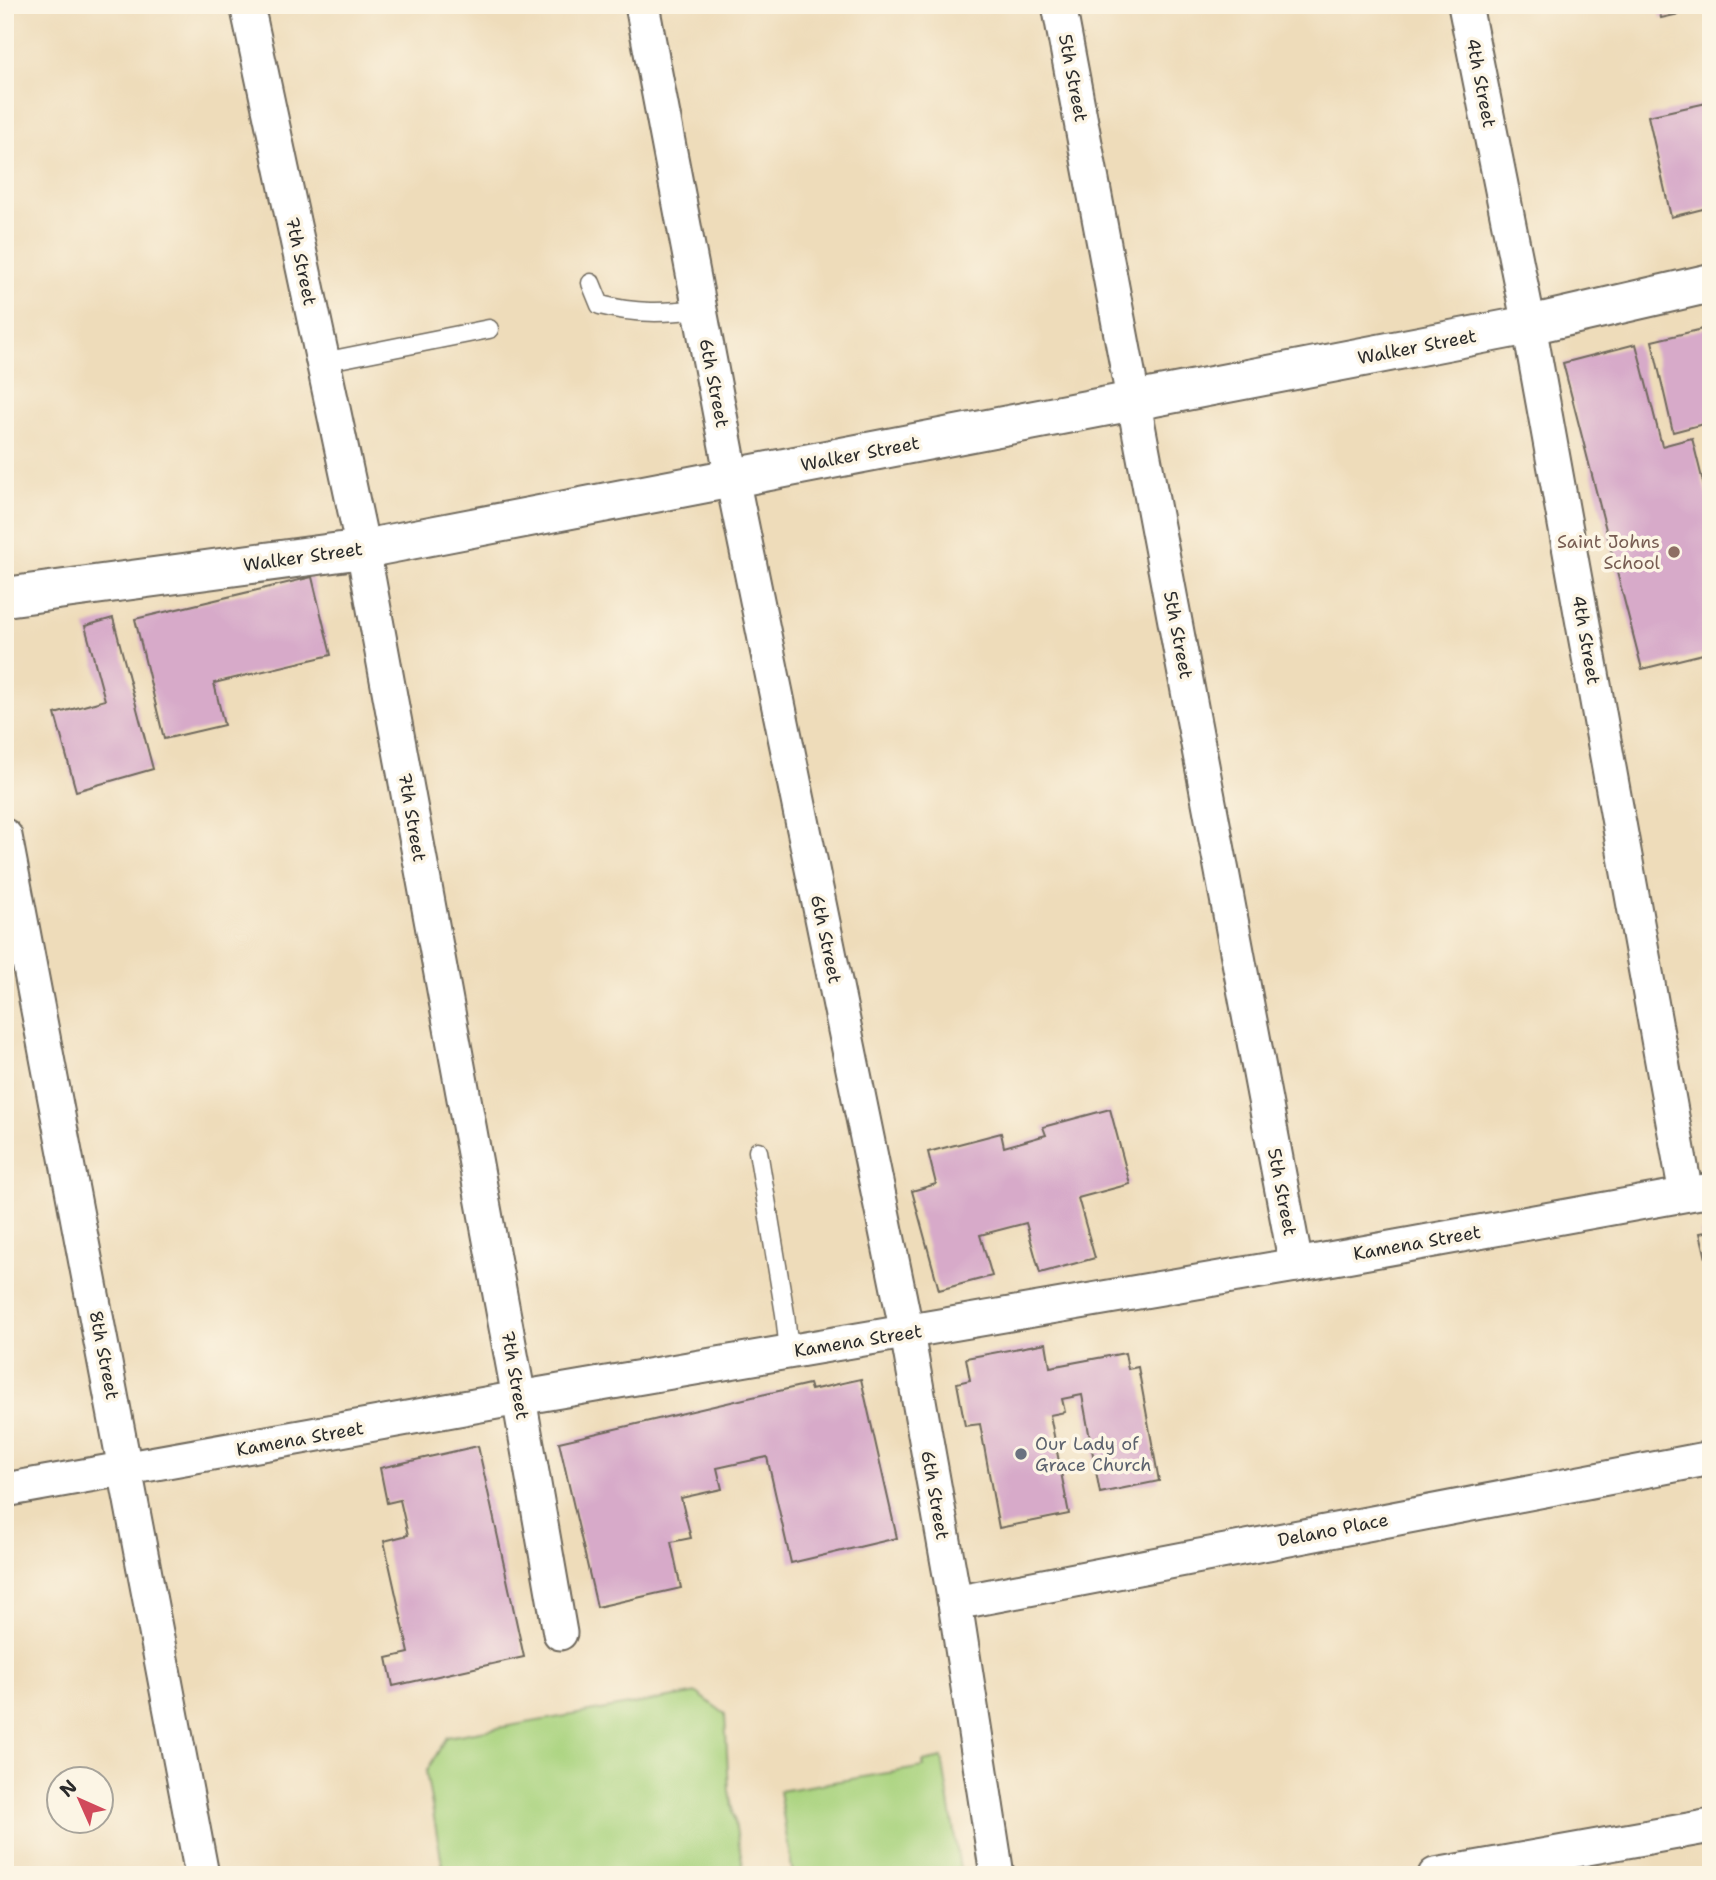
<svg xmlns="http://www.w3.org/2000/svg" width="1716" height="1880" viewBox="0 0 1716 1880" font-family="'Shantell Sans',sans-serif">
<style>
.green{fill:#a9d37e;stroke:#6a7f54;stroke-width:2}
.building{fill:#d7aac9}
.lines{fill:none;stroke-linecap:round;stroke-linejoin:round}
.lane-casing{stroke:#6f695d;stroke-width:21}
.street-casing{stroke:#6f695d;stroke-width:37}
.secondary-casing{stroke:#6f695d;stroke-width:42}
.lane{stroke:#fff;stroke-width:18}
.street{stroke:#fff;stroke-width:33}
.secondary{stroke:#fff;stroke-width:38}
.education-dot{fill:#8d6e63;stroke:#fcf5e5;stroke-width:2.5}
.worship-dot{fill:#6b7280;stroke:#fcf5e5;stroke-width:2.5}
.labels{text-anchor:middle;stroke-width:7;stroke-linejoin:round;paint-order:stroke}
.street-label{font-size:18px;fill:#2b2b2b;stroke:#fcf5e5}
.education-label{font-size:18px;fill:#785e54;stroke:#fcf5e5;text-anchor:end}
.worship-label{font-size:18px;fill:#5b616d;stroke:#fcf5e5;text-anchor:start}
</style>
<rect width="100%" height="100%" fill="#fcf5e5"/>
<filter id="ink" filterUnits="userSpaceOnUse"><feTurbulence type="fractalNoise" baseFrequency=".0143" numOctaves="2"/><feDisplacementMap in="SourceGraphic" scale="14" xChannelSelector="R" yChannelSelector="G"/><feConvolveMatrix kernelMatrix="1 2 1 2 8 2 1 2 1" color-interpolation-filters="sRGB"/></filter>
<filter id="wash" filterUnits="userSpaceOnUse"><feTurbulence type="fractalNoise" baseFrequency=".00686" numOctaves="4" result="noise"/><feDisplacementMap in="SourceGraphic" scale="28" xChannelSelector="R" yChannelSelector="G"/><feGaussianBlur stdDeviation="1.57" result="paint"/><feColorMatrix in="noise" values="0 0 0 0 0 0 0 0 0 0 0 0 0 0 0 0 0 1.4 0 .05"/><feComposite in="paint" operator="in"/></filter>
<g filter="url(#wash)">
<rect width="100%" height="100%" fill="#eedcba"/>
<!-- green -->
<g class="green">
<path d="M697,1693L725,1714L729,1791L744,1871L742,1875H444L426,1772L447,1737Z"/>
<path d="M942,1758L961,1875H793L779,1791L924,1767L923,1762Z"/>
</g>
<g id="blocks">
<!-- building -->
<g class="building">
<path d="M1658,5H1711V7L1661,18Z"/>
<path d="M1711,102V207L1671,217L1648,116Z"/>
<path d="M1711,327V422L1673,432L1652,341Z"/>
<path d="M1636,344L1662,446L1692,438L1711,514V652L1642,669L1563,363Z"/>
<path d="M312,577L331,655L214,683L224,725L164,739L135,619Z"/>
<path d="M113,618L153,769L76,791L55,714L105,700L85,626Z"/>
<path d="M1110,1109L1130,1184L1078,1198L1095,1258L1040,1273L1026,1223L980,1235L992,1276L939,1290L912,1191L936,1184L928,1152L1001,1133L1004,1147L1046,1135L1043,1127Z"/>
<path d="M1711,1231V1275H1710L1700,1233Z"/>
<path d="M1046,1343L1050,1367L1125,1353L1128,1369L1138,1367L1159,1481L1100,1493L1082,1395L1062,1399L1065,1412L1050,1415L1069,1514L999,1528L980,1424L965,1426L957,1383L970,1380L966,1358Z"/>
<path d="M861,1379L897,1538L791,1563L767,1457L717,1468L722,1489L681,1498L691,1538L671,1542L681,1588L597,1607L559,1442L809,1384L811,1390Z"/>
<path d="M478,1446L524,1657L393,1686L387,1658L409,1653L384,1541L408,1535L400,1500L387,1503L380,1468Z"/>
</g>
</g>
</g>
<g filter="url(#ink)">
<use href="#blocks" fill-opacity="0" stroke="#6f695d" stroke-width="2"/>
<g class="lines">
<defs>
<g id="lane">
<path d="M591,283L600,305C636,314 664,313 700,309"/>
<path d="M323,362L489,329"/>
<path d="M758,1151L785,1314L789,1352"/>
</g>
<g id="street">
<path d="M247,5L363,549L519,1398L560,1633"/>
<path d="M642,5L732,478L907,1333L955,1603L997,1875"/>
<path d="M1059,5L1296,1265"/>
<path d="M1465,5L1529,325L1686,1194"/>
<path d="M5,836L202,1875"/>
<path d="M5,1490L519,1398L1296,1265L1711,1190"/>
<path d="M955,1603L1711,1458"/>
<path d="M1435,1875L1711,1826"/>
</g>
<path id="secondary" d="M5,597L363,549L1529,325L1711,283"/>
</defs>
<!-- lane casing -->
<use href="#lane" class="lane-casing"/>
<!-- street casing -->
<use href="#street" class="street-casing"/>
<!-- secondary casing -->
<use href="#secondary" class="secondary-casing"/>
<!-- lane -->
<use href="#lane" class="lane"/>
<!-- street -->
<use href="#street" class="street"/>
<!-- secondary -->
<use href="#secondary" class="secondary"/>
</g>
</g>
<!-- markers -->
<circle class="education-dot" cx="1674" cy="552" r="7"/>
<circle class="worship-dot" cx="1021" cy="1454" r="7"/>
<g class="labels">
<!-- street labels -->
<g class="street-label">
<text transform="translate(1073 78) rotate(79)" y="6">5th Street</text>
<text transform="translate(1481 83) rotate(79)" y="6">4th Street</text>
<text transform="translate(301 261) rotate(78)" y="6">7th Street</text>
<text transform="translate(1417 347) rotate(-11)" y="6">Walker Street</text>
<text transform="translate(714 383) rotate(79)" y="6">6th Street</text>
<text transform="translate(860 454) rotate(-11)" y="6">Walker Street</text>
<text transform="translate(303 557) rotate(-8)" y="6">Walker Street</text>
<text transform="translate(1178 635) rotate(79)" y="6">5th Street</text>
<text transform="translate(1586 640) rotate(80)" y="6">4th Street</text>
<text transform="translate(412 817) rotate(80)" y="6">7th Street</text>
<text transform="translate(826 939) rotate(78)" y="6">6th Street</text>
<text transform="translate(1282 1192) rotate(79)" y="6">5th Street</text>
<text transform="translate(1417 1243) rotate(-10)" y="6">Kamena Street</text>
<text transform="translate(858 1341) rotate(-9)" y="6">Kamena Street</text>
<text transform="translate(104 1355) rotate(79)" y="6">8th Street</text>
<text transform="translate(515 1375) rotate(80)" y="6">7th Street</text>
<text transform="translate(300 1439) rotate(-10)" y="6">Kamena Street</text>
<text transform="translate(935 1495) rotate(80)" y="6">6th Street</text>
<text transform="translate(1333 1530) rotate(-11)" y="6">Delano Place</text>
</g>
<!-- education labels -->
<g class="education-label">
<text x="1660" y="548">Saint Johns<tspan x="1660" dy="21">School</tspan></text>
</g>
<!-- worship labels -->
<g class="worship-label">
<text x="1035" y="1450">Our Lady of<tspan x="1035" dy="21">Grace Church</tspan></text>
</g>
</g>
<!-- margin -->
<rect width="1716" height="1880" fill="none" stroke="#fcf5e5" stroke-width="28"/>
<!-- north arrow -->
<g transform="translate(80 1800) rotate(315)"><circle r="33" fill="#fcf5e5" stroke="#a8a49b" stroke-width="2"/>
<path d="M0-5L12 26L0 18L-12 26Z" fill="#d1495b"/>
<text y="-10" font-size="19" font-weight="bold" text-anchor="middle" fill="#2b2b2b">N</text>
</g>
</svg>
